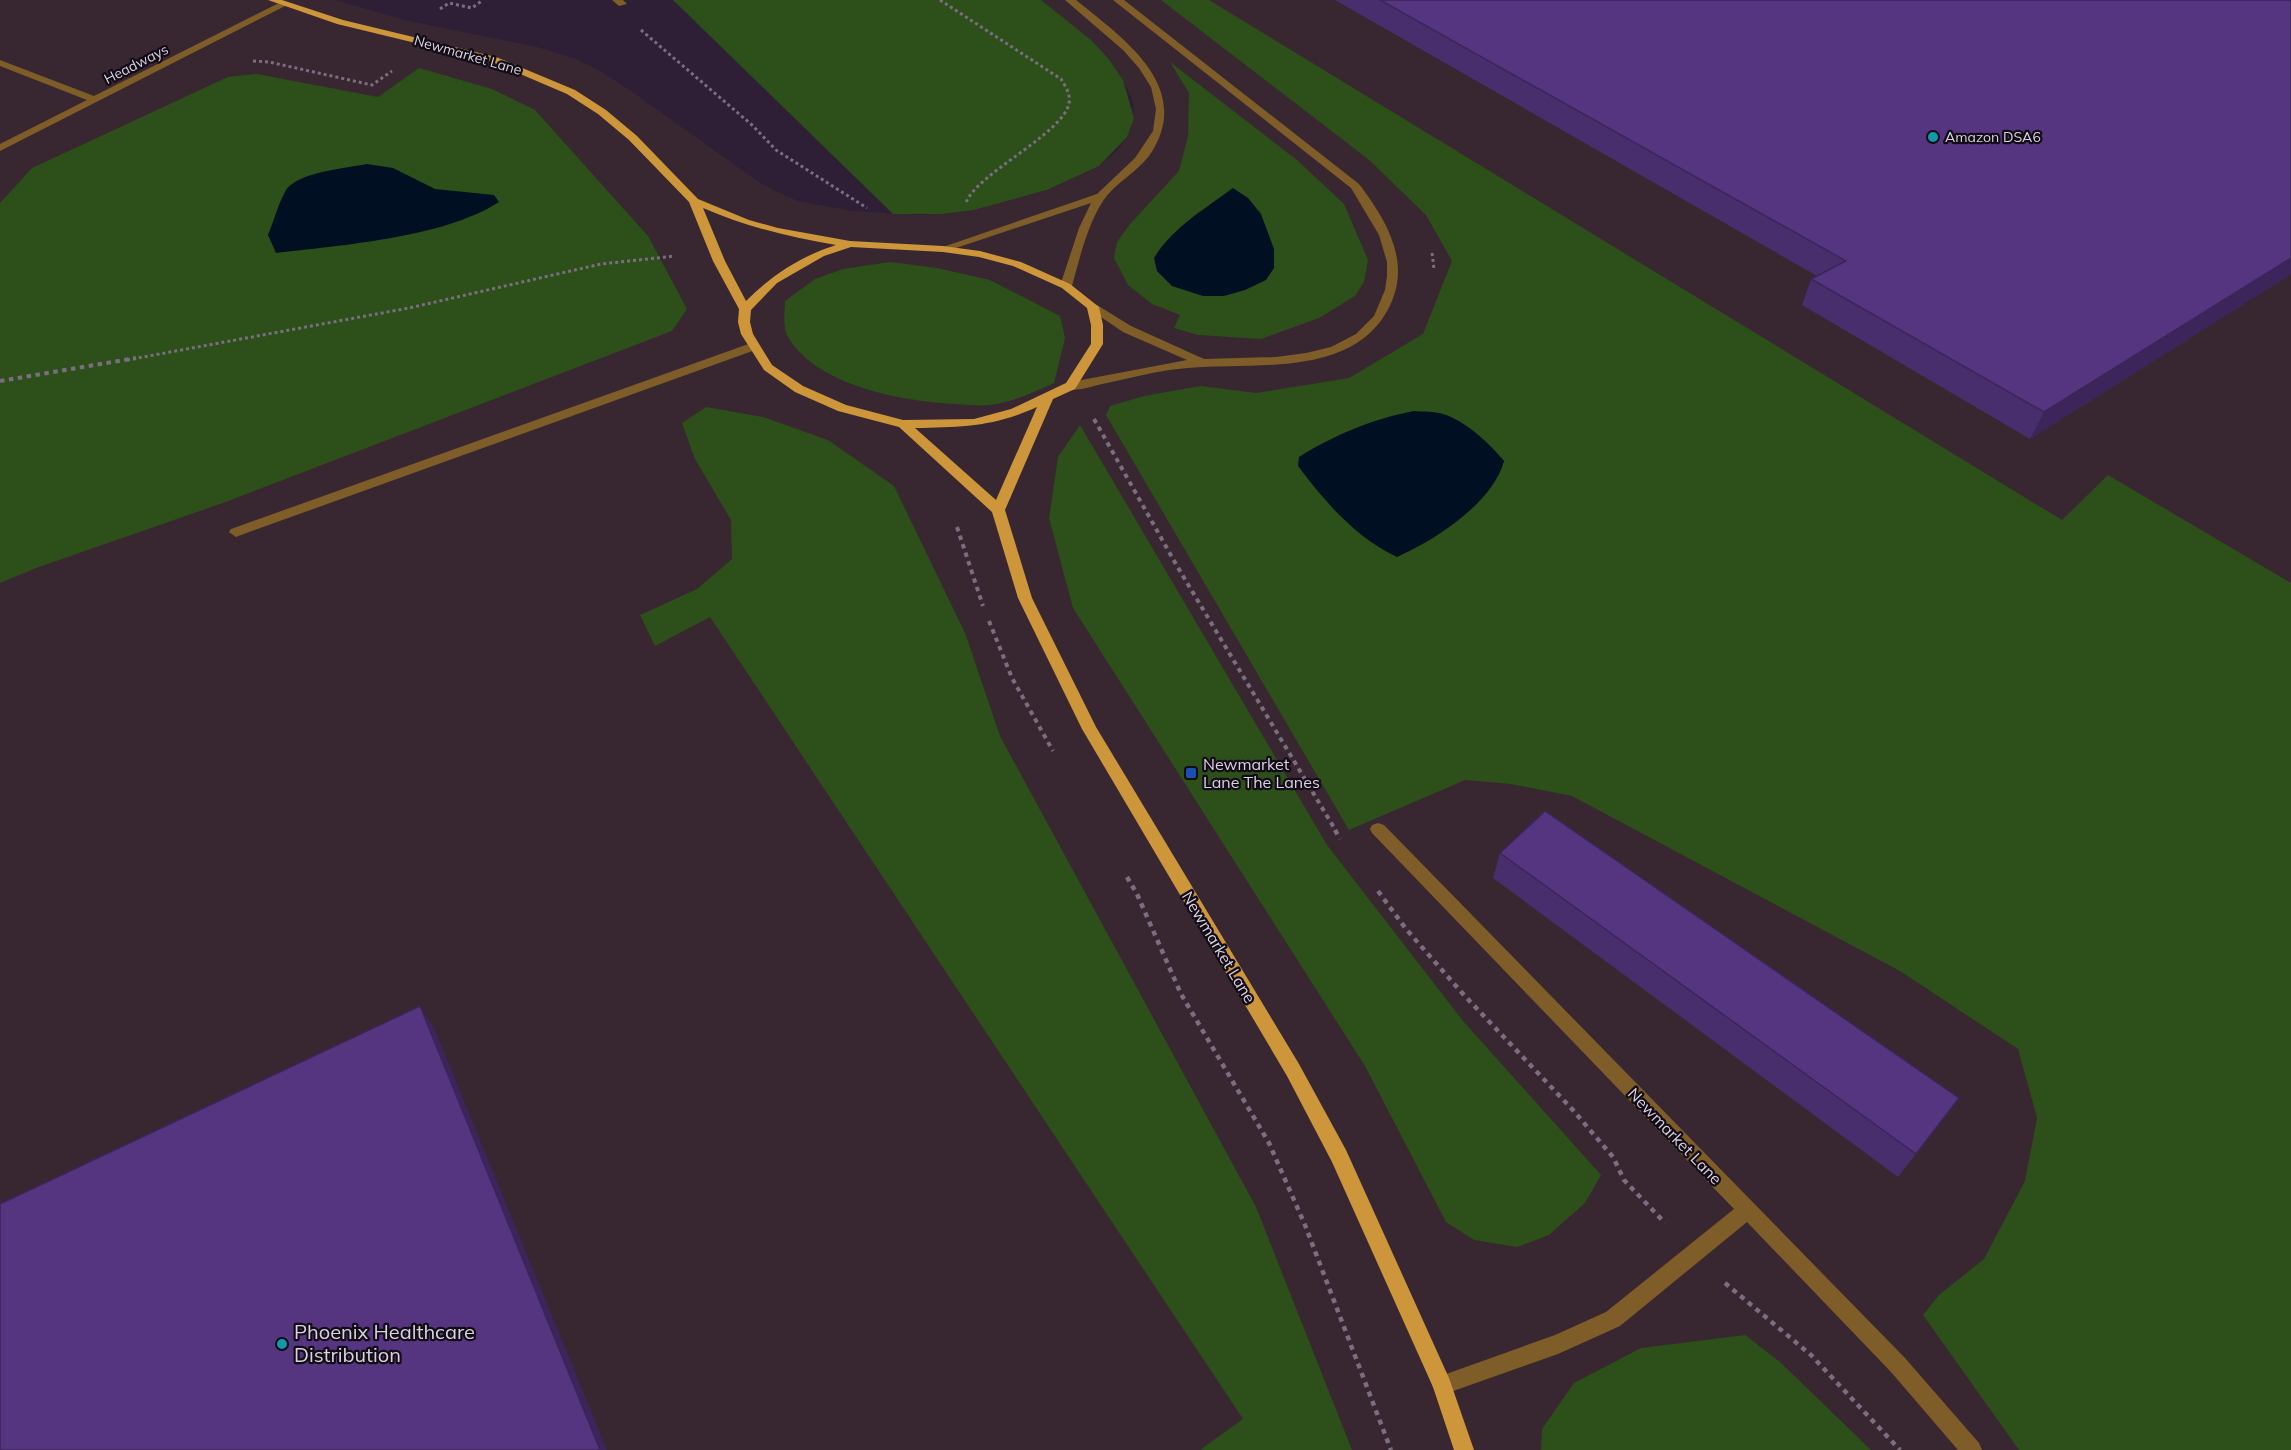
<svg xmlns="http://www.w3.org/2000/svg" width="2291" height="1450" viewBox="0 0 2291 1450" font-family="Mulish,sans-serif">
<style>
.industrial{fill:#382730}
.green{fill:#2d4f19}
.water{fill:#001022}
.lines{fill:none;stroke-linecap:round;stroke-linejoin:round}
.path-far2{stroke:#7b6d82;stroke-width:3;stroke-dasharray:3 3;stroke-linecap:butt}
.path-far1{stroke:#7b6d82;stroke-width:4;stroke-dasharray:4.5 4.5;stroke-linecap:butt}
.path{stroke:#7b6d82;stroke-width:4.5;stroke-dasharray:5 5;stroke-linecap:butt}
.minor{fill:#7e5d28;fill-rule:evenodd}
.major{fill:#ce963b;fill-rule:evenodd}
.wall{fill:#492e6e}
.shaded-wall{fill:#3c255a}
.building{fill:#553580;stroke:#3c255a;stroke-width:1.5}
.culture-dot{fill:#0f9aa8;stroke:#120c16;stroke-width:2}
.transit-dot{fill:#1a4fb4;stroke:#120c16;stroke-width:2}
.labels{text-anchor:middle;stroke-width:4.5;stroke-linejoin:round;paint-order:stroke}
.far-street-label{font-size:14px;fill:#dbd1e1;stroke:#120c16}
.far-poi-label{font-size:14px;fill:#dbd1e1;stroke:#120c16;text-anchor:start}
.poi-label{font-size:16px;fill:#dbd1e1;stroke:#120c16;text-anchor:start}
.street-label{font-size:16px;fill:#dbd1e1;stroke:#120c16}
.near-poi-label{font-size:20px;fill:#dbd1e1;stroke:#120c16;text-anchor:start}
</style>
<rect width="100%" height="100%" fill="#2e1e36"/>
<!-- industrial -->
<path class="industrial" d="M0,0H335L409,21L537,47L576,59L597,69L631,91L760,183L780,193L798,201L853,211L920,215L974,210L1048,190L1099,166L1116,152L1127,137L1134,118L1133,101L1123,80L1108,58L1041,0H2291V1450H0Z"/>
<!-- green -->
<g class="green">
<path d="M673,0H1041L1091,40L1108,58L1123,80L1134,118L1127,137L1099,166L1047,190L974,210L941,214H893Z"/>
<path d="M1161,0H1209L2062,520L2108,475L2291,583V1450H2019L1923,1315L1939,1295L1984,1259L2025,1181L2037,1118L2018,1049L1900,971L1572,796L1511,784L1465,780L1349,830L1106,415L1110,406L1144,396L1201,386L1256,393L1349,378L1423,334L1452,261L1426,215L1368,159Z"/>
<path d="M1170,62L1297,160L1344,204L1368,260L1364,282L1355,296L1319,318L1261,339L1198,335L1174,328L1180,315L1152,304L1128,285L1114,258L1117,242L1130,224L1179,171L1188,136L1189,93Z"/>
<path d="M419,68L492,89L535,110L648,236L687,309L672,331L223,503L36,568L0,583V203L32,168L228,77L257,74L378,97Z"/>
<path d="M890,262L937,268L990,280L1060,316L1065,338L1054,383C1032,393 1013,402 989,405C979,406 967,405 957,404C905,402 816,386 788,337C782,327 785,313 785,301L815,279L843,269Z"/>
<path d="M706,407L763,417L828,440L894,486L965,633L1000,736L1256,1207L1352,1450H1200L1243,1419L710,617L655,646L640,615L697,589L732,559L731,520L695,459L682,423Z"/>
<path d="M1080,425L1327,845L1463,1021L1601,1175L1585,1203L1549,1235L1517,1247L1474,1240L1446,1222L1365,1066L1073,608L1049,518L1058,457Z"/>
<path d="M1745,1335L1780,1362L1871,1450H1541L1542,1429L1574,1383L1641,1348Z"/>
</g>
<!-- water -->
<g class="water">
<path d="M367,164L393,168L435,189L494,195L499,202C443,238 342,245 276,253L268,235C274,221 278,204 286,190C298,172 347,168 367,164Z"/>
<path d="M1233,188L1248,198L1261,214L1274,249V268L1266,280L1245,290L1224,296H1203L1172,286L1157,271L1154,258C1173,227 1205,209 1233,188Z"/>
<path d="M1414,411C1423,412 1434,411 1443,414C1466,421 1489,443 1504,461C1493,503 1435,540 1397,557C1355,537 1326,503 1298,466L1299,457C1332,436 1375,418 1414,411Z"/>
</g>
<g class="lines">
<!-- path-far2 -->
<g class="path-far2">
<path d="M940,0L1061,79C1064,84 1068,90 1069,96C1077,128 976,172 966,203"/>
<path d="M440,9L449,3L472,8L483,0"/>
<path d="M641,30L752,125L776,150L867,208"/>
<path d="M253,61L269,62L372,85L392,71"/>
<path d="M1432,253L1434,269"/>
<path d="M127,360L409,308L601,264L675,256"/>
</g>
<!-- path-far1 -->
<g class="path-far1">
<path d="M0,381L136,358"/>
<path d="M1094,419L1177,566L1336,831"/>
<path d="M957,527L983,606"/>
<path d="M989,621L1012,678L1053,751"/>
</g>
<!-- path -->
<g class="path">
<path d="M1335,830L1340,839"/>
<path d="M1127,877L1137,894L1181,994L1269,1143L1305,1225L1391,1450"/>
<path d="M1378,891L1406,929L1464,995L1572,1109L1613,1157L1624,1180L1665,1223"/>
<path d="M1725,1283L1811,1355L1900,1450"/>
</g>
<!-- minor -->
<g class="minor">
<path d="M612,0H623L627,4L619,6Z"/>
<path d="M1065,0H1076C1124,39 1196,88 1149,156C1136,173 1115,183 1103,201C1087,226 1080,257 1072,286L1066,289L1060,286L1079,228L1091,203L947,251L943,252L937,249L1097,194L1135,158L1153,131L1156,109L1151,87L1139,68L1123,50Z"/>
<path d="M1113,0H1124L1359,184C1384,217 1410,258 1392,301C1359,379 1257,362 1188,368C1161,370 1134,377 1107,383C1095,385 1079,392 1067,389L1065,386L1071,382L1187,360L1123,332L1089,309V305H1097L1131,326L1204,359L1276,357L1306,353L1331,347L1356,334L1374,316L1385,290L1387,276V262L1379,235L1351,188Z"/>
<path d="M281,2L289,4L0,151V144L87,100L0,66V60L94,96Z"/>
<path d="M754,342L760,346L758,349L241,535L236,537L229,532L231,529Z"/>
<path d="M1378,823L1384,825L1905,1358L1979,1443L1982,1450H1958L1891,1372L1747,1222L1620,1326L1558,1354L1442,1395L1435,1392L1432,1385L1435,1378L1555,1335L1606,1312L1734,1209L1372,833L1370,829L1372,825Z"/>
</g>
<!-- major -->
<path class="major" d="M268,0H282L343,20L496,57L575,90L606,110L637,136L698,199L749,220L778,228L850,241L943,246L980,251L1021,262L1070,284L1099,307L1103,325V344L1075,389L1053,399L1005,510L1032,598L1096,727L1299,1064L1346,1150L1449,1378L1474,1450H1454L1433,1387L1332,1162L1287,1076L1082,729L1018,598L992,512L899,427L838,411L795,392L764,370L741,334L738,322L739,309L713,261L689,202L629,140L598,114L567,94L490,61L337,24ZM703,208C747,227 789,237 836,245C801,256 772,275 746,301L725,261ZM851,247L943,252L979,257L1013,266L1062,288L1087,308L1091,325V344L1066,383L1011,409L974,419L903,420L846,405L803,386L772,365L753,334L750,322L751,310L777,283L824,256ZM1037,407L996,500L915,428C962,427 993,427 1037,407Z"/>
</g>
<!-- wall -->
<g class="wall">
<path d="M1335,0H2291V274L2030,439L1802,305L1811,279L1817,276Z"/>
<path d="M1500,853L1959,1098L1898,1177L1493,878Z"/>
</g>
<!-- shaded-wall -->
<g class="shaded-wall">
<path d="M2291,258V274L2030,439L2044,412Z"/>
<path d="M420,1006L435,1030L607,1450H600Z"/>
</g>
<!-- building -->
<g class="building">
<path d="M1380,0H2291V258L2044,412L1811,279L1846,261Z"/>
<path d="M1545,811L1959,1098L1916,1154L1500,853Z"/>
<path d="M420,1006L600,1450H0V1204Z"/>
</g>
<!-- markers -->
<g class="culture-dot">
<circle cx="1933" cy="137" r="6"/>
<circle cx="282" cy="1344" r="6"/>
</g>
<rect class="transit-dot" x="1185" y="767" width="12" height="12" rx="3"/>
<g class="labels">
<!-- far-street labels -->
<g class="far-street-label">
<text transform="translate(468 55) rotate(16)" y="5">Newmarket Lane</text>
<text transform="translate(136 64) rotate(-27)" y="5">Headways</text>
</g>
<!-- far-poi labels -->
<g class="far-poi-label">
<text x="1945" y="142">Amazon DSA6</text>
</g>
<!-- poi labels -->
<g class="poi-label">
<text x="1203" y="770">Newmarket<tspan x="1203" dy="18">Lane The Lanes</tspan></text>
</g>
<!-- street labels -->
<g class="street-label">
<text transform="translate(1219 947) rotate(59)" y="6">Newmarket Lane</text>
<text transform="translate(1675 1136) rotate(46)" y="6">Newmarket Lane</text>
</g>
<!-- near-poi labels -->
<g class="near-poi-label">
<text x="294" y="1339">Phoenix Healthcare<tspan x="294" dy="23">Distribution</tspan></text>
</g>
</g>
</svg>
